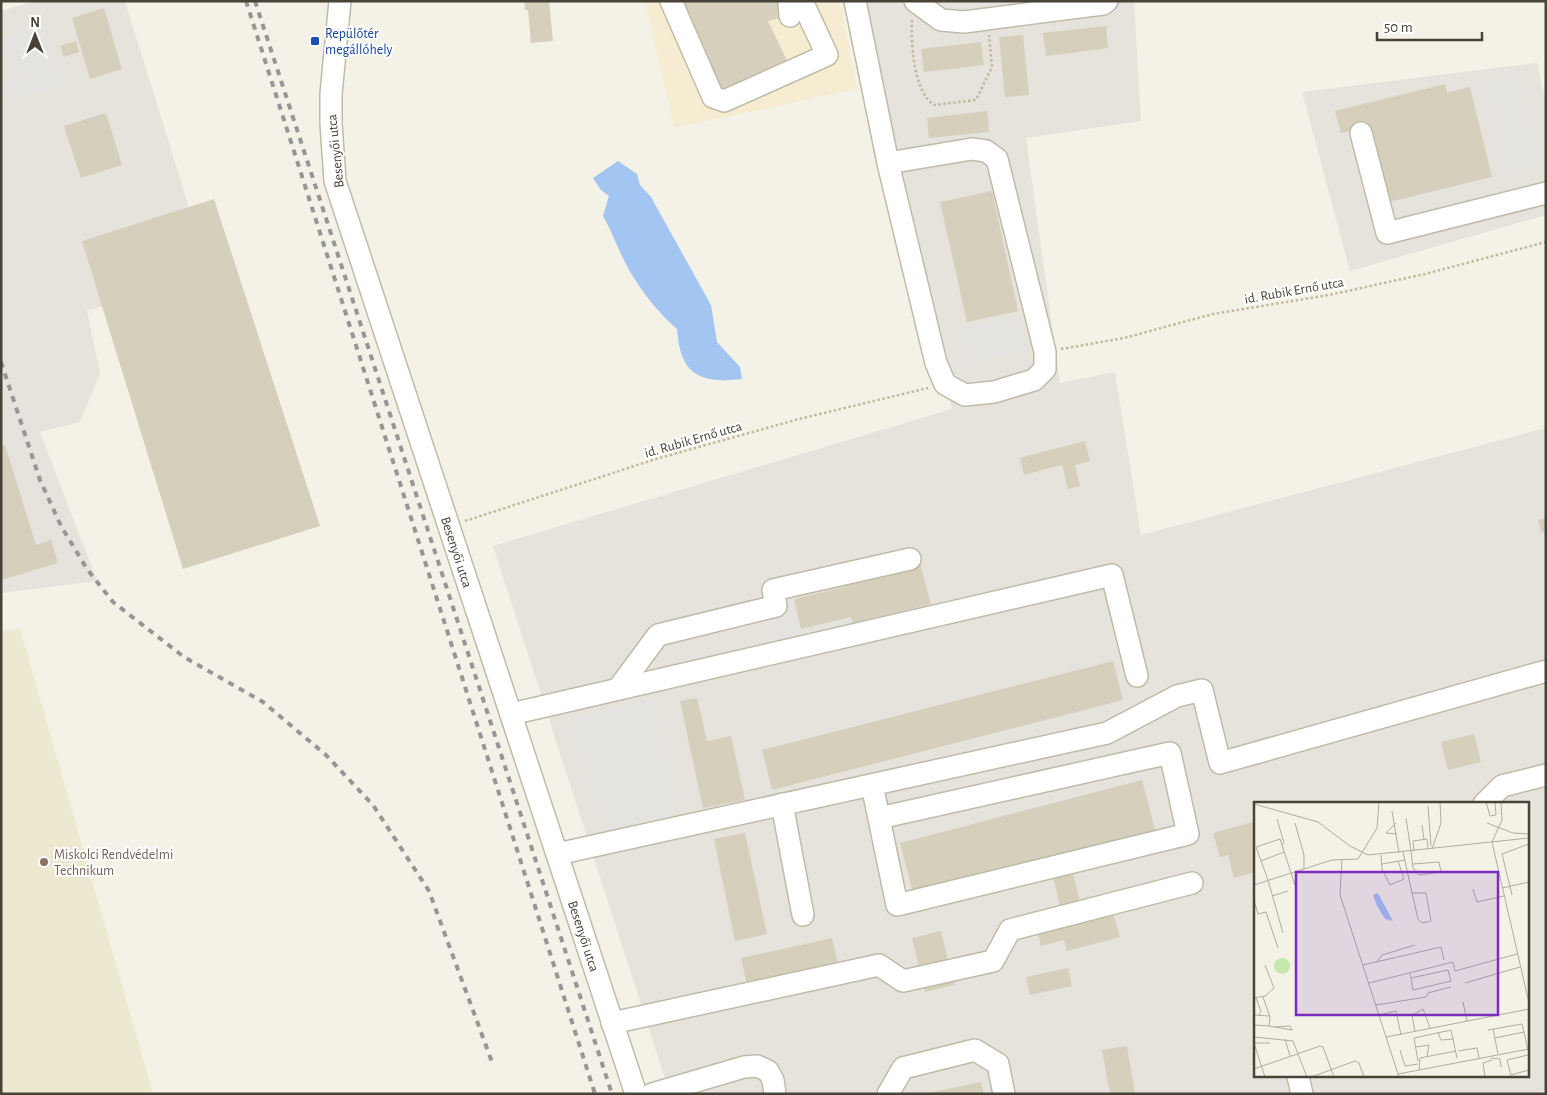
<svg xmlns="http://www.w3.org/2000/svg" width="1547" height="1095" viewBox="0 0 1547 1095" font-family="'Alegreya Sans',sans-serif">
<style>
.commercial{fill:#f6ecd2}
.industrial{fill:#e6e3dc;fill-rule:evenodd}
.education{fill:#ede9d0}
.parking{fill:#e5e3df}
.water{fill:#a2c5f1}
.building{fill:#d5cfbc}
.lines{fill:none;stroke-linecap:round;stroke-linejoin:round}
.minor-casing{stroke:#bfbba9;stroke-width:24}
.path{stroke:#c1b99a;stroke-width:2.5;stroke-dasharray:2.5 2.5;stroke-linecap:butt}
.minor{stroke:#fff;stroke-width:21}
.rail{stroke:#969696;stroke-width:4;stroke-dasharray:6 6;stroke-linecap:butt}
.transit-dot{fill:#1a4fb4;stroke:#fff;stroke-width:2}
.education-dot{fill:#8d6e63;stroke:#fff;stroke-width:2}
.labels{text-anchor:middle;stroke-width:4;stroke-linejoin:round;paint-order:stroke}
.transit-label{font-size:14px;fill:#164399;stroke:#fff;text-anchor:start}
.street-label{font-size:14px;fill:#474336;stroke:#fff}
.education-label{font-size:14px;fill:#785e54;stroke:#fff;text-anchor:start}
.inset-road{fill:none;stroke:#afaca0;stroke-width:1}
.view{fill:#7b2cbf;fill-opacity:0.15;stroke:#7b2cbf;stroke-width:2.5}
.inset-edge{fill:none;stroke:#474336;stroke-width:2.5}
</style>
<rect width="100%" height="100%" fill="#f4f2e7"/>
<!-- commercial -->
<path class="commercial" d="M645,1H840L857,89L674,128Z"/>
<!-- industrial -->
<g class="industrial">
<path d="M34,1H125L210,275L87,311L100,374L80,422L40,432L97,581L1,593V11Z"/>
<path d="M859,1H1134L1141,121L1026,138L1060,383L1115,372L1141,535L1546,428V1091L1531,1094H670L493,546L952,409ZM1256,804H1528V1076H1256Z"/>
<path d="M1537,63L1546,104V215L1350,271L1302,92Z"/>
</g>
<!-- education -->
<path class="education" d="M20,629L153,1094H1V631Z"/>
<!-- parking -->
<g class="parking">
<path d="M47,23L66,85L10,101L4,79L15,76L3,37Z"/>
<path d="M1520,74L1544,165L1502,176L1477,85Z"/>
<path d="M1018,315L1026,349L967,363L958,330Z"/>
<path d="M791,586L802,635L777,640L769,608Z"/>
<path d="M656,699L681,813L605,832L568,720Z"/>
</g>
<!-- water -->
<path class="water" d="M618,161L637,174L640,185L651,197L711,305L717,342L740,367L742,379C699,384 680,374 677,329C657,312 634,282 623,258C616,244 611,230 603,216L609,196L601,190L593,178Z"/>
<!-- building -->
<g class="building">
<path d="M524,1H549L553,41L531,43L528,10H525Z"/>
<path d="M682,1H778L780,18L768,21L789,65L718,97Z"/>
<path d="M104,8L122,69L90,79L72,18Z"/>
<path d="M1106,26L1108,48L1046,56L1043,33Z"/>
<path d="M1023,35L1029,95L1005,97L999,37Z"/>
<path d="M76,41L79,52L64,57L60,46Z"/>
<path d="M981,42L984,65L924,72L921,49Z"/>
<path d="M1445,84L1447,93L1470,87L1492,177L1385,203L1366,127L1341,133L1335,111Z"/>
<path d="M987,111L989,132L929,138L927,118Z"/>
<path d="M106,113L122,165L81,178L64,126Z"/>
<path d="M992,191L1018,311L967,322L940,202Z"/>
<path d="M214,199L320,526L183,569L82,241Z"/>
<path d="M1085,441L1090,461L1075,465L1080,486L1068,489L1062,465L1024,475L1020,458Z"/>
<path d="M5,445L36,545L51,540L58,563L1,580V446Z"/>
<path d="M1546,518V531L1541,532L1538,520Z"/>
<path d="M920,563L931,604L853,623L851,617L801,629L794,599L844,587L842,582Z"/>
<path d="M1113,661L1123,700L772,790L762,750Z"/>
<path d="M697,698L707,741L731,736L745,800L703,808L680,701Z"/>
<path d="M1474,734L1481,762L1448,770L1441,742Z"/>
<path d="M1142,780L1157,837L915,900L900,843Z"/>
<path d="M1256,821V872L1234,878L1228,855L1220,857L1213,833Z"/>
<path d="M745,833L767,934L735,941L714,839Z"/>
<path d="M1073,873L1080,904L1061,909L1053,878Z"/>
<path d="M1113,912L1120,937L1067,951L1064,940L1041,946L1037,931Z"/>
<path d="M941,931L954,985L925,992L912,938Z"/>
<path d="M832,938L838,964L747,985L741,958Z"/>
<path d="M1068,968L1072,986L1030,995L1026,977Z"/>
<path d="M1127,1046L1135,1094H1110L1102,1050Z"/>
<path d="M981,1082L984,1094H928V1093Z"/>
</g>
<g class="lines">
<defs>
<g id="minor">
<path d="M340,1L331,94V123L335,181L636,1094"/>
<path d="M671,1L713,97L724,101L827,55L802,1"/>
<path d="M789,1L790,16"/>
<path d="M855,1L888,163L936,363L945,384L965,395L994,392L1034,380L1045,369V352L997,159L986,151L972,149L888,163"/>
<path d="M915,1L941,20L964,22L1103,4L1107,1"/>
<path d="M1361,133L1387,233L1546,193"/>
<path d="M618,689L658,635L776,606L773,590L910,559"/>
<path d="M511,714L1112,575L1137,676"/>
<path d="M872,785L897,905L1188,834L1170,753L879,818"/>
<path d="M782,804L803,915"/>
<path d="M1484,804L1502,786L1546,775"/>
<path d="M557,854L1107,733L1177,696L1202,690L1220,763L1546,671"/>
<path d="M612,1023L879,965L903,981L993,961L1010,930L1192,883"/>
<path d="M1298,1076L1302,1094"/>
<path d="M652,1094L744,1067L757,1066L768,1071L773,1080L775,1094"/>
<path d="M888,1094L903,1068L975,1050L998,1064L1004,1094"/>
</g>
</defs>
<!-- minor casing -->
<use href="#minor" class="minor-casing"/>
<!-- path -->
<g class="path">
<path d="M912,20C911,43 913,91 934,105L976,100L992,67L989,35"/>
<path d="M1061,349L1124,338L1213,314L1329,295L1425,274L1546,242"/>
<path d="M465,521L656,459L799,419L928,388"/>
</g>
<!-- minor -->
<use href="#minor" class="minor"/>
<!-- rail -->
<g class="rail">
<path d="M246,1L595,1094"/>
<path d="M255,1L612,1094"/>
<path d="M1,362L40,480L61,526L87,569L113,602L184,657L263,702L326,755L373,805L429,891L492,1062"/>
</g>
</g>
<!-- markers -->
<rect class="transit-dot" x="310" y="36" width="10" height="10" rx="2.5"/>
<circle class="education-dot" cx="44" cy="862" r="5"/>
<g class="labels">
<!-- transit labels -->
<g class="transit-label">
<text x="325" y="38">Repülőtér<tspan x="325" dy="16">megállóhely</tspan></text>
</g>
<!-- street labels -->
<g class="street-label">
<text transform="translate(335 151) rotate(-96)" y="5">Besenyői utca</text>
<text transform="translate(1294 290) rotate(-10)" y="5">id. Rubik Ernő utca</text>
<text transform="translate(693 439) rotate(-16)" y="5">id. Rubik Ernő utca</text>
<text transform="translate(457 552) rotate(72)" y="5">Besenyői utca</text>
<text transform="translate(584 936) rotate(72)" y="5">Besenyői utca</text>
</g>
<!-- education labels -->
<g class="education-label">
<text x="54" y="859">Miskolci Rendvédelmi<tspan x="54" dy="16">Technikum</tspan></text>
</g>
</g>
<!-- overview -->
<g transform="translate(1254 802)">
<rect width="275" height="275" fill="#f4f2e7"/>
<path d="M20 164a8 8 0 1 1 16 0a8 8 0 1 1-16 0Z" fill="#c6e8af"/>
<path d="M123,91L125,93L139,119L131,117L123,104L119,93Z" fill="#a2c5f1"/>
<path class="inset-road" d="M232,0L236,14L242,13L241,0M0,2L64,20L96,44L114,53L275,36M174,4L177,44M138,9L145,51M152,16L157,49M23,17L30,41L28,43M41,21L50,53V67M142,21L132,31L143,32M233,21L259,31L275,32M168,23L170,38M238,40L248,18L247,0M238,40L275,201M178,47L187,21L186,0M157,49L159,66L165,73L187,70L185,60L159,62M160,49L159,39L173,37L174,47M149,50L158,91L164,117L168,121L177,119L172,91H158M127,53L128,67L136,83L150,77L144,59M88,57L86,93L145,275M7,59L30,50M128,62L151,58M14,78L2,45L26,37L41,83M14,78L29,131M0,83L78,58L104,57L123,26L125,0M248,86L275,80M219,87L223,100L250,94M258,93L248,52L275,42M18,94L34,89M0,98L4,112L12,110L24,146M123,160L128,153L161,143M109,163L187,145L190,158M156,172L157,176L159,188L197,179L194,168L157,176M115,181L199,160L201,169L263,152M211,181L266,165M0,196L11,194L20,186L11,163M2,196L7,209L5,213M209,200L213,219M122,203L172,195L174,191L197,185M0,213L15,214M125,213L142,209L147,233M0,223L15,224L16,215L9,195M15,224L38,228L36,224L21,225M239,227L244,252M234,228L268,222L274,248M161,230L158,213L169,207L176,226M184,231L187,238L200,237M0,235L39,239L53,275M132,235L275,207M241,236L270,230M31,237L36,254M0,241L11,275M0,241H16M161,245L175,243L173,254M146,248L151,264L164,262M204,249L223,246L225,256M274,253L253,258L257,273L275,268M237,256L246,257L247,265M164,259L160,236L197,228L203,256M0,267L66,244L69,245L80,275M165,268L166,256L202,249M144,272L275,247M57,275L101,259L105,261L110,275M231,275L229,261L238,258"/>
<path class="view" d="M42,70H244V213H42Z"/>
<rect width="275" height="275" class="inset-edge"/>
</g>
<!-- border -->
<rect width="1547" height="1095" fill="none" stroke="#474336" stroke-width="5"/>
<!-- north arrow -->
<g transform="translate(35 35)" stroke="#ffffff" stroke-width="4" paint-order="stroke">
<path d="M0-4L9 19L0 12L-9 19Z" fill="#474336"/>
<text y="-8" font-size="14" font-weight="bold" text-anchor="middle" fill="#474336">N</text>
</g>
<!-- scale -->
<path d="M1377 32v8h105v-8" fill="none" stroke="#474336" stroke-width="2.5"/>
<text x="1384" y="32" font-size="15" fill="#474336" stroke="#ffffff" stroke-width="4" paint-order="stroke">50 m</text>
</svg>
